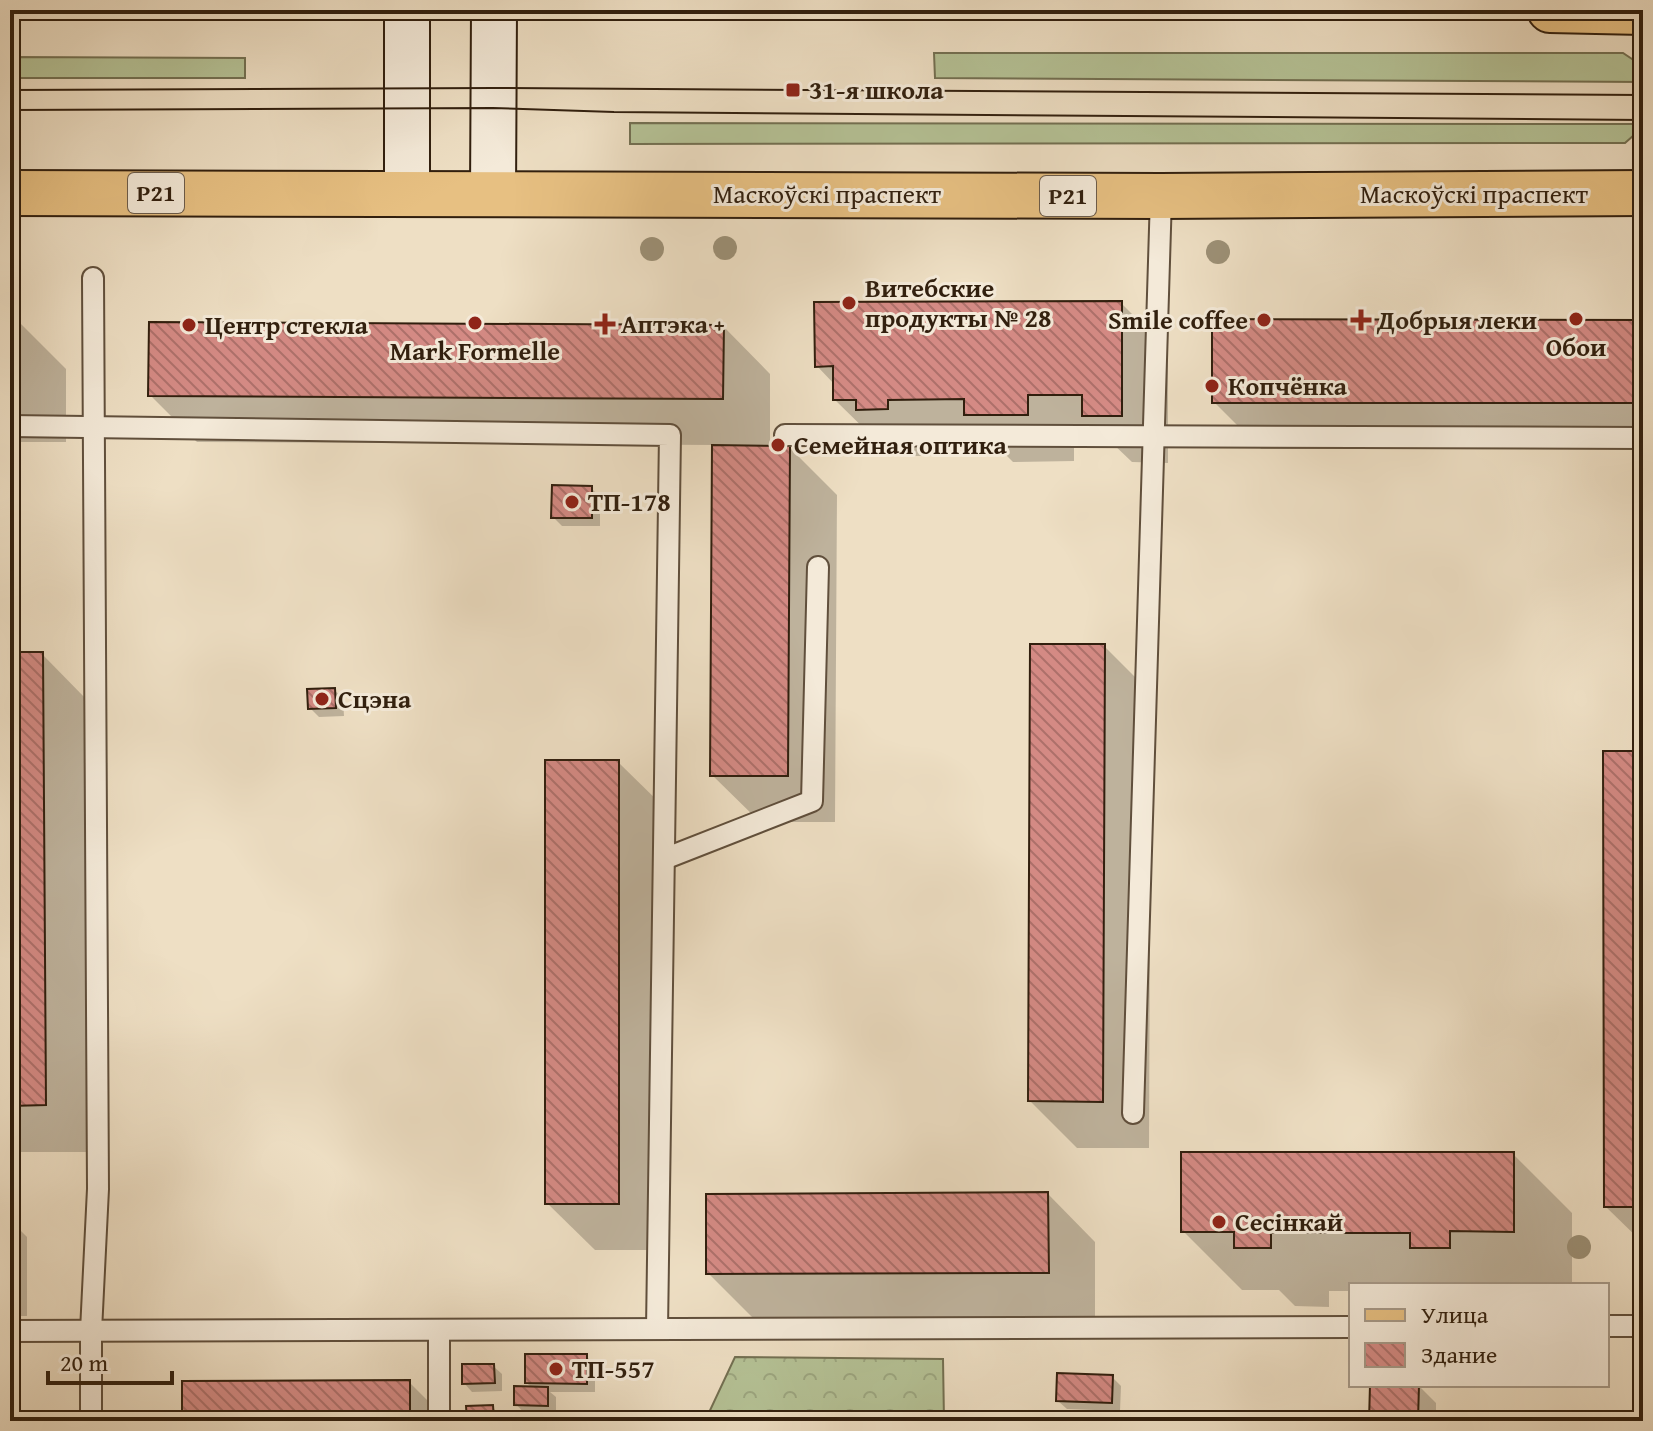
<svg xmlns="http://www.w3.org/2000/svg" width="1653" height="1431" viewBox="0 0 1653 1431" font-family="'Gentium Book Plus',serif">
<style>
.grass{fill:#b5c296;stroke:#737052;stroke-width:2}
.forest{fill:url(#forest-crowns);stroke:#737052;stroke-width:2}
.shadow{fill:#0003}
.building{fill:url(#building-back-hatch);stroke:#311f0e;stroke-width:2}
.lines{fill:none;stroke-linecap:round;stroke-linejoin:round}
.lane-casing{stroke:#604f3c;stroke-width:24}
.secondary-casing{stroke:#311f0e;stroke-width:48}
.primary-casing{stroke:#311f0e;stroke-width:48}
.lane{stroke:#f4ead9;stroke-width:20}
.secondary{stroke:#f4ead9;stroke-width:44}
.primary{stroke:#e7c082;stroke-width:44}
.tram{stroke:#311f0e;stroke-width:2}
.tree{fill:#9c9076}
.poi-dot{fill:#8f2418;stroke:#f4ead9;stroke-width:3}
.labels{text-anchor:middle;stroke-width:6;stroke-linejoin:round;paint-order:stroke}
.shield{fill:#f4ead9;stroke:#6c5c4b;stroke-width:2}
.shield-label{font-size:24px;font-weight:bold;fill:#311f0e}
.poi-label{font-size:26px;font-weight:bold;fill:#311f0e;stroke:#f4ead9;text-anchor:start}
.street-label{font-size:26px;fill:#311f0e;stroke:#f4ead9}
</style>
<defs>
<pattern id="forest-crowns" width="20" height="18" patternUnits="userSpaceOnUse" patternTransform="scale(2)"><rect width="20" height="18" fill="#b5c296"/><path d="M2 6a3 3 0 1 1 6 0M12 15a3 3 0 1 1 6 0" fill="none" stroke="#9ca680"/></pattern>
<pattern id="building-back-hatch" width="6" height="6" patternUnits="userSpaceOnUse" patternTransform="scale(2)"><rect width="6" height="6" fill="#d48a84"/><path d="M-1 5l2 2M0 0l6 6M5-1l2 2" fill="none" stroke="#ad706a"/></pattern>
</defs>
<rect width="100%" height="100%" fill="#eedfc4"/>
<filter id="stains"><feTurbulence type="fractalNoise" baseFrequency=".0025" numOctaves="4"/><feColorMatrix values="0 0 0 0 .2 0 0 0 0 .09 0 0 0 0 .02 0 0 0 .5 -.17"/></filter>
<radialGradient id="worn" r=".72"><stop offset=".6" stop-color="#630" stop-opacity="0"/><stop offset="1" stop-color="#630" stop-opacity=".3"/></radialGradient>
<!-- grass -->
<g class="grass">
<path d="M934,53H1623L1641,65L1643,82L935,78Z"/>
<path d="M10,57L245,58V78H10Z"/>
<path d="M630,123L1643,124V127L1625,143L630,144Z"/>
</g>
<!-- forest -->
<path class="forest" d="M735,1357L943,1359L944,1421H705Z"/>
<!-- shadow -->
<g class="shadow">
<path d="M1121,303L1168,350V463L1132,462L1111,442H1074V461L1013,462L997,446L934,447L935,456H906L896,447H883L835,400V385L817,366Z"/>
<path d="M10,317L19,322L66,369V442H10Z"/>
<path d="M1643,321V449H1261L1214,402Z"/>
<path d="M723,326L770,374V447L790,448L837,495L835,822H760L712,775L714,445L197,442L150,395Z"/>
<path d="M591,488L600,497V526H562L553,517Z"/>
<path d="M1104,646L1151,693L1149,1148H1077L1030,1101Z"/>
<path d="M10,654H42L89,702L92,1152H16L10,1147Z"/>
<path d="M334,690L343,698L344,716L319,717L310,708Z"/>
<path d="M1643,753V1243L1606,1207Z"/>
<path d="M618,762L666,809V1250H595L547,1203Z"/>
<path d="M1513,1154L1572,1213V1285H1351V1291H1329V1307L1295,1306L1279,1290H1242L1183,1231Z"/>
<path d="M1048,1194L1095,1242V1320H755L708,1273Z"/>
<path d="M10,1220L27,1237V1316H10Z"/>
<path d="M586,1356L595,1365V1392H550L556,1397V1413H524L516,1404L533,1389L527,1383Z"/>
<path d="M493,1366L502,1374V1391L472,1392L464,1383Z"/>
<path d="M1112,1377L1121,1386L1120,1411L1067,1409L1058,1401Z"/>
<path d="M409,1382L427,1400V1421H184Z"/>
<path d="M1372,1385H1418L1436,1403V1421H1371Z"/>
<path d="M492,1407L501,1416V1421H469Z"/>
</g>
<!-- building -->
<g class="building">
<path d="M1122,301V416H1082V395H1028V415H964V399L888,400V409L856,410V400H833V366L815,367L814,302Z"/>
<path d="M1212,319L1643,320V403H1212Z"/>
<rect x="10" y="320" width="10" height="75"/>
<path d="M149,322L724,325L723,399L148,396Z"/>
<path d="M712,445L790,446L788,776H710Z"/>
<path d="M552,485L592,486V518H551Z"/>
<path d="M1030,644H1105L1103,1102L1028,1101Z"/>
<path d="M10,652H43L46,1105L10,1106Z"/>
<path d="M335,688L336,708L308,709L307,689Z"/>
<path d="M1603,751H1643V1207H1604Z"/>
<rect x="545" y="760" width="74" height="444"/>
<path d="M1181,1152H1514V1232L1450,1231V1248H1410V1233H1271V1248H1234V1232H1181Z"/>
<path d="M1048,1192L1049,1273L706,1274V1194Z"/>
<path d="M525,1354H587V1384L525,1383Z"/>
<path d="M462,1364H494L495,1383L462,1384Z"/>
<path d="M1057,1373L1113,1375L1112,1403L1056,1401Z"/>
<path d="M410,1380V1421H182V1381Z"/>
<path d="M1370,1385H1419L1418,1421H1369Z"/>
<path d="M514,1386L548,1387V1406L514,1405Z"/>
<path d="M493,1405L494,1421H467L466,1406Z"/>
</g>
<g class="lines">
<defs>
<g id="lane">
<path d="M10,426L670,435L657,1329"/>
<path d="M785,435L1643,438"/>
<path d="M664,859L812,801L818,567"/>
<path d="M1133,1113L1161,196"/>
<path d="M1607,1326H1643"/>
<path d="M439,1330V1421"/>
<path d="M10,1331L1351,1327"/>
<path d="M91,1421V1331L98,1189L93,278"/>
</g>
<g id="secondary">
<path d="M407,193V10"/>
<path d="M493,193L494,10"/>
</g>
<g id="primary">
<path d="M1550,10L1643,12"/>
<path d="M10,193L1161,196L1643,193"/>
</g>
</defs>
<!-- lane casing -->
<use href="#lane" class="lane-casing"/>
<!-- secondary casing -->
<use href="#secondary" class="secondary-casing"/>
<!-- primary casing -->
<use href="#primary" class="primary-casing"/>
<!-- lane -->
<use href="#lane" class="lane"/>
<!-- secondary -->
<use href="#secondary" class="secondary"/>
<!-- primary -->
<use href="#primary" class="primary"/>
<!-- tram -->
<g class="tram">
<path d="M10,90L493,88L1643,95"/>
<path d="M10,110L493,108L614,112L1643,120"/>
</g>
</g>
<!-- trees -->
<g class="tree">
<circle cx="725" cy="248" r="12"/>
<circle cx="652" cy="249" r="12"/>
<circle cx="1218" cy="252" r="12"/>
<circle cx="1579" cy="1247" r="12"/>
</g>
<!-- markers -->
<g class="poi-dot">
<rect x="785" y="82" width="16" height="16" rx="4"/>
<circle cx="849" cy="303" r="8"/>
<circle cx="1576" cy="319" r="8"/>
<circle cx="1264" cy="320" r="8"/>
<path d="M1357 308h8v8h8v8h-8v8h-8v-8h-8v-8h8z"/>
<circle cx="475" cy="323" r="8"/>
<path d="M601 312h8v8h8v8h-8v8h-8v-8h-8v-8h8z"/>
<circle cx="189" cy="325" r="8"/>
<circle cx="1212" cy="386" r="8"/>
<circle cx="778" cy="445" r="8"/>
<circle cx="572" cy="502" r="8"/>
<circle cx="322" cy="699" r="8"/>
<circle cx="1219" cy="1222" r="8"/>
<circle cx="556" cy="1369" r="8"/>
</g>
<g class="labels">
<!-- shield labels -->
<g class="shield">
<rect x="128" y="173" width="56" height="40" rx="6"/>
<rect x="1040" y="176" width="56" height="40" rx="6"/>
</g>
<g class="shield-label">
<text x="156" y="201">Р21</text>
<text x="1068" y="204">Р21</text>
</g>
<!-- poi labels -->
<g class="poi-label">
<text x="809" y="99">31-я школа</text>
<text x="865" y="297">Витебские<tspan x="865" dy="30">продукты № 28</tspan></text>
<text x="1248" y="329" text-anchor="end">Smile coffee</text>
<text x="1377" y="329">Добрыя леки</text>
<text x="621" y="333">Аптэка +</text>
<text x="205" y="334">Центр стекла</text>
<text x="1576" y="356" text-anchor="middle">Обои</text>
<text x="475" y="360" text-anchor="middle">Mark Formelle</text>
<text x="1228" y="395">Копчёнка</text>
<text x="794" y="454">Семейная оптика</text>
<text x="588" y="511">ТП-178</text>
<text x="338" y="708">Сцэна</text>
<text x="1235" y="1231">Сесінкай</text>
<text x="572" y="1378">ТП-557</text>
</g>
<!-- street labels -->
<g class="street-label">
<text x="827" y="203">Маскоўскі праспект</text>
<text x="1474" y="203">Маскоўскі праспект</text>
</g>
</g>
<!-- margin -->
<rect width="1653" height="1431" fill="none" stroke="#eedfc4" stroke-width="40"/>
<rect x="12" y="12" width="1629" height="1407" fill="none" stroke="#311f0e" stroke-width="4"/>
<rect x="20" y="20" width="1613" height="1391" fill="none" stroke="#311f0e" stroke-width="2"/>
<!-- legend -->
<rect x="1349" y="1283" width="260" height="104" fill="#f4ead9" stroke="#a69988" stroke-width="2"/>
<rect x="1365" y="1309" width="40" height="12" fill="#e7c082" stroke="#a69988" stroke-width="2"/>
<text x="1421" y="1323" font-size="24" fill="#311f0e">Улица</text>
<rect x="1365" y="1343" width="40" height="24" fill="url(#building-back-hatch)" stroke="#a69988" stroke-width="2"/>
<text x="1421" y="1363" font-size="24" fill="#311f0e">Здание</text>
<!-- scale -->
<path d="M48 1371v12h124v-12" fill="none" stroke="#311f0e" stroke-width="4"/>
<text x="60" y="1371" font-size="24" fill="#311f0e" stroke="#f4ead9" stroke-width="6" paint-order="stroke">20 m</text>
<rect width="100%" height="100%" filter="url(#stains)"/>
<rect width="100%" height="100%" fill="url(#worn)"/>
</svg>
